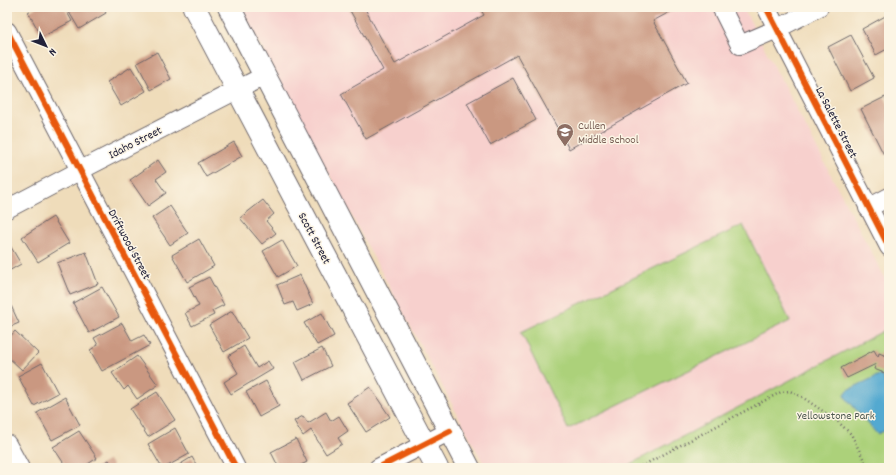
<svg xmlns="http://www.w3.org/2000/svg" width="896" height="475" viewBox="0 0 896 475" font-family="Dekko,sans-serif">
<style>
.built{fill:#f7d0cd}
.green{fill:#acd17a;stroke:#677a5a}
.water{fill:#53a9d0;stroke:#3a6686}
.building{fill:#ca9881}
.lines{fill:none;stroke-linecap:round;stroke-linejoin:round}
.minor-casing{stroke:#6a6367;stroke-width:20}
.major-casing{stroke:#6a6367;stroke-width:24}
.path{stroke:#6a6367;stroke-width:2.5;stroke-dasharray:1 3;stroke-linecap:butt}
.minor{stroke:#fff;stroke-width:18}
.major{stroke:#fff;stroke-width:22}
.cycleway-casing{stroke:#fcf5e5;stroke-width:8}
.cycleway{stroke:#e8590c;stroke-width:6}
.labels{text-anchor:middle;stroke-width:3;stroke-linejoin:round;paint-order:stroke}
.street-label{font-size:12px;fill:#22223b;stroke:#fcf5e5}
.education-label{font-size:12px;fill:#785e54;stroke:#fcf5e5;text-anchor:start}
.park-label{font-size:12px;fill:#4b574e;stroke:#fcf5e5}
</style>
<rect width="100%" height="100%" fill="#fcf5e5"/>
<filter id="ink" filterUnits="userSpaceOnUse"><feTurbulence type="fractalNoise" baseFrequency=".025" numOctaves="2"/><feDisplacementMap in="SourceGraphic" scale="8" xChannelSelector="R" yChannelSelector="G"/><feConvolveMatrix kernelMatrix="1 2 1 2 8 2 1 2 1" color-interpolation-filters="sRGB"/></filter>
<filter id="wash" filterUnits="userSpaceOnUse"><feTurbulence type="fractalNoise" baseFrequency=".012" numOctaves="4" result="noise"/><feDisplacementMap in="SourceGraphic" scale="16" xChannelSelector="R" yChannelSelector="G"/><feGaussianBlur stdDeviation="0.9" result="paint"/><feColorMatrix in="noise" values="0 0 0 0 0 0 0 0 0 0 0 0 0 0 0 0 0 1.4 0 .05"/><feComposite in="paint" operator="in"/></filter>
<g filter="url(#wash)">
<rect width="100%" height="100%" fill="#efdcba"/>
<!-- built -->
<path class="built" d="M240,7H743L889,286V328L623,468H486Z"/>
<!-- green -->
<g class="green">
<path d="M743,225L790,321L568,429L521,332Z"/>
<path d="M889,328V468H623Z"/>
</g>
<!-- water -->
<path class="water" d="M879,375L883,376L889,398V429L877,434L846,398L845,394L848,390Z"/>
<g id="blocks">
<!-- building -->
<g class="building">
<path d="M36,7H64L72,21L42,37L28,12Z"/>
<path d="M66,7H103L106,13L79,29Z"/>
<path d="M348,7H364L395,64L484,15L479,7H679L653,21L687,83L569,149L517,55L366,139L341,94L383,70Z"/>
<path d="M889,14V48L876,55L862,29Z"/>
<path d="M851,35L874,78L850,91L828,47Z"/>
<path d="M157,52L171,79L151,90L137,63Z"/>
<path d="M131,67L146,91L121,106L107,82Z"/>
<path d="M513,78L536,120L490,145L467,103Z"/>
<path d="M885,97L889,106V152L884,155L861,109Z"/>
<path d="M234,142L242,156L206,177L198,163Z"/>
<path d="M158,160L166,172L156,179L166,193L148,206L130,180Z"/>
<path d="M263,200L274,214L266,221L276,233L262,244L240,218Z"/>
<path d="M170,206L188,233L170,245L152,218Z"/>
<path d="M53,217L69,243L38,262L22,237Z"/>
<path d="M199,239L214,266L187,282L172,255Z"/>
<path d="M282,240L297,266L278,277L263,251Z"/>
<path d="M8,242L21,264L7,272V243Z"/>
<path d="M86,252L98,284L70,295L57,263Z"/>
<path d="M300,275L313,304L297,311L293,302L285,305L277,285Z"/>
<path d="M209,277L224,305L212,311L214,315L192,326L185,313L199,306L189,287Z"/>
<path d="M102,287L119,317L89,333L73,303Z"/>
<path d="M7,297L19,323L7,328Z"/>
<path d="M232,311L248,338L224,352L209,325Z"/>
<path d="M322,313L334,336L317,345L304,323Z"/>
<path d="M122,323L132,341L144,335L150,345L102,371L90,350L98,345L94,338Z"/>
<path d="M15,331L38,353L22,370L7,356V340Z"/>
<path d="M244,346L257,368L268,361L273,369L231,394L224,382L238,373L228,356Z"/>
<path d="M322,348L331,366L304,380L295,362Z"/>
<path d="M874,350L878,357L879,353L889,357V370L887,374L874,369L876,364L847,378L841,368Z"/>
<path d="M137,356L158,385L137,399L128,386L124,390L112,373Z"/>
<path d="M42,363L58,393L34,406L18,376Z"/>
<path d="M266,381L279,406L259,417L246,392Z"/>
<path d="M370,387L390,417L366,432L347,403Z"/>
<path d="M157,392L175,420L148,437L130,409Z"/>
<path d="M65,397L80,425L52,440L37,413Z"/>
<path d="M326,412L331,421L339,416L348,431L338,438L342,444L326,454L311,430L303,436L294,421L303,416L308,423Z"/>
<path d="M175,428L189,454L164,468H162L148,444Z"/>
<path d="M79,431L97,458L82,468H67L53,447Z"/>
<path d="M296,439L307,462L295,468H279L271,452Z"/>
<path d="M192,457L198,468H174Z"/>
<path d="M109,460L114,468H95Z"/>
</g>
</g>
</g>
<g filter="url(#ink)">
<use href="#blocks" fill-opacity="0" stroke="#6a6367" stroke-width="1"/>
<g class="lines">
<defs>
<g id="minor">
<path d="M721,7L740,45L777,29L819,7"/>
<path d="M766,7L889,247"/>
<path d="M7,31L236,468"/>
<path d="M868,208L889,197"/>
<path d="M7,209L79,171L264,76"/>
<path d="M7,444L20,468"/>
<path d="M378,468L450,431"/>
</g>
<g id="major">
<path d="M194,7L437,468"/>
<path d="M229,7L469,468"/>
</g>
</defs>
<!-- minor casing -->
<use href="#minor" class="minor-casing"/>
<!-- major casing -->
<use href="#major" class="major-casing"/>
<!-- path -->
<g class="path">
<path d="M856,467V468"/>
<path d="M638,468L760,403L781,392L790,391L802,397L836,420L851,434L868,468"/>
<path d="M879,468L889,462"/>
</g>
<!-- minor -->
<use href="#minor" class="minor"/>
<!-- major -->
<use href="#major" class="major"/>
<defs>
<g id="cycleway">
<path d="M766,7L889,247"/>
<path d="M7,31L236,468"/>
<path d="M378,468L450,431"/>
</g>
</defs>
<!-- cycleway casing -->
<use href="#cycleway" class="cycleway-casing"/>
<!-- cycleway -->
<use href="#cycleway" class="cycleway"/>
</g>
</g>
<!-- icons -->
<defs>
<symbol id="school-pin" viewBox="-11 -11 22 30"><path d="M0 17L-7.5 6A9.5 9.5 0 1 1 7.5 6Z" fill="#8d6e63" stroke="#fcf5e5"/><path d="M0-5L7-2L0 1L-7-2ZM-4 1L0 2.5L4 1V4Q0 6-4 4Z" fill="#fff"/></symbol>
</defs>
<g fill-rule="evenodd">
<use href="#school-pin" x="555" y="122" width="20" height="27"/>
</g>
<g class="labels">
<!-- street labels -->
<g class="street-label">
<text transform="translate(837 122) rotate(63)" y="4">La Salette Street</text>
<text transform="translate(135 142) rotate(-27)" y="4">Idaho Street</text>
<text transform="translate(315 238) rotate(62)" y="4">Scott Street</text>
<text transform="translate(130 244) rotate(62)" y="4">Driftwood Street</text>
</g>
<!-- education labels -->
<g class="education-label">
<text x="578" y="129">Cullen<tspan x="578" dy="14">Middle School</tspan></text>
</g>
<!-- park labels -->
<g class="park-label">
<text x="836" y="419">Yellowstone Park</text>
</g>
</g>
<!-- margin -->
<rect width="896" height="475" fill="none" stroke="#fcf5e5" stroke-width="24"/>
<!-- north arrow -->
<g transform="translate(46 46) rotate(133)" stroke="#fcf5e5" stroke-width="3" paint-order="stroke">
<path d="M0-3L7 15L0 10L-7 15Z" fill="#22223b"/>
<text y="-6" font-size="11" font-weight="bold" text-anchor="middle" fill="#22223b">N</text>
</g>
</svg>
